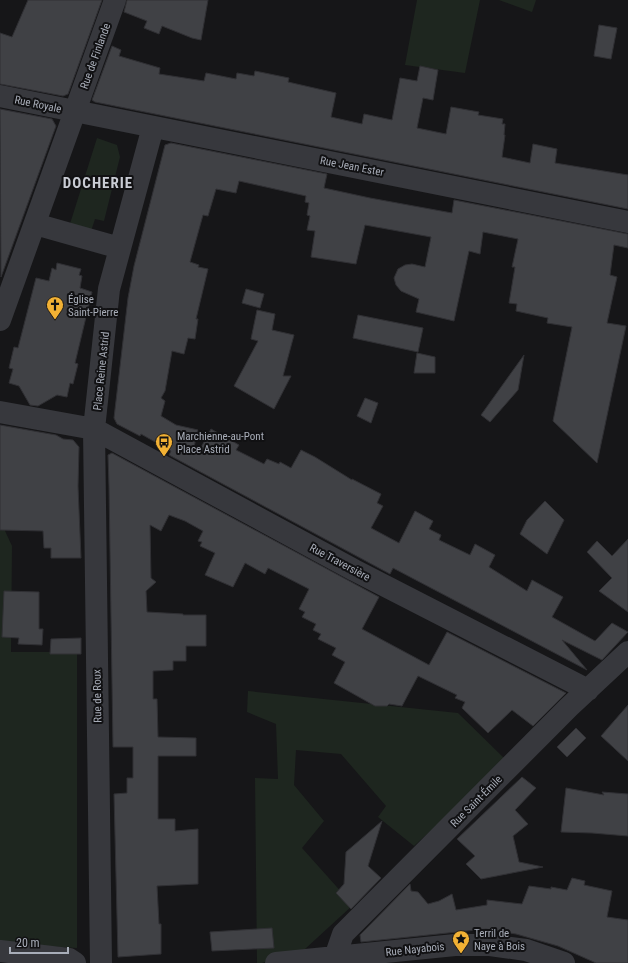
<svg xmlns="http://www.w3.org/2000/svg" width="628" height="963" font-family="'Roboto Condensed',sans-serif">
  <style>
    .green { fill: #1e261f }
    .building { fill: #404145; stroke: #303034 }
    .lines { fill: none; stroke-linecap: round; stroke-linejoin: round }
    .street { stroke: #37383d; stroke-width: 22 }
    .labels { text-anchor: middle; stroke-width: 4; stroke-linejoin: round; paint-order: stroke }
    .street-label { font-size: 11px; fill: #a8adb8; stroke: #111113 }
    .poi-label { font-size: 11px; fill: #a8adb8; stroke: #111113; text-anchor: start }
    .district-label { font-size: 15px; font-weight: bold; letter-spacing: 1px; fill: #c9ccd4; stroke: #111113 }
  </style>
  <rect width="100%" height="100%" fill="#161618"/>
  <path class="green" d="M 417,0 L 480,0 L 465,73 L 405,65 Z
    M 499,0 L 536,0 L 532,12 Z
    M 97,138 L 117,145 L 120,157 L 104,221 L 95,219 L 90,234 L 69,227 Z
    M 0,520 L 12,546 L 11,652 L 77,652 L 77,948 L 0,943 Z
    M 248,691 L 458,713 L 507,761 L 414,846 L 378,817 L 386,806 L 341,754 L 296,750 L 294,785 L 324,821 L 302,848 L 353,905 L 305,949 L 262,963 L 257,963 L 255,778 L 278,779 L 276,724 L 247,712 Z"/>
  <path class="building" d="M 28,0 L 102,0 L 68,94 L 63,96 L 0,84 L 0,33 L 12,37 Z
    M 127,0 L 208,0 L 201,40 L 192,38 L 162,26 L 159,34 L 144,28 L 147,21 L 124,12 Z
    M 599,25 L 617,28 L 611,59 L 594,56 Z
    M 112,46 L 121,50 L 119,56 L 160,68 L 159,74 L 204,81 L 206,73 L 236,79 L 237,73 L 254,76 L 255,71 L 289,78 L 288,82 L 336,93 L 331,117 L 362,124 L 364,114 L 392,120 L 400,78 L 417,81 L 420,66 L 438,70 L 433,100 L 423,98 L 417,128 L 446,134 L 451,107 L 479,112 L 478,115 L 503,119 L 502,124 L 505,124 L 504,135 L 505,135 L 502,157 L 530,163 L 533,144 L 557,149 L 555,163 L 628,175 L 628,209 L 95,102 L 92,100 Z
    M 0,109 L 52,119 L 56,126 L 1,277 Z
    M 171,143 L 327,174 L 324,188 L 370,198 L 452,213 L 454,200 L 628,234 L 628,248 L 614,245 L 610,275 L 617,277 L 607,323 L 626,326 L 597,463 L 553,421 L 572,327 L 547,323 L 548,318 L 516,311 L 517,304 L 509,303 L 515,267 L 512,267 L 518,239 L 483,232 L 480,254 L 469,251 L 454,321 L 416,312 L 419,299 L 401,291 L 396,285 L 394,278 L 398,269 L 405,265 L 412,264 L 425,267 L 431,237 L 365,225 L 356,264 L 311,257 L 315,231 L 307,230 L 310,216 L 307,215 L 309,203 L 305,202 L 306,196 L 239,181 L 236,193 L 216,189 L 208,216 L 203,215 L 190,262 L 199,265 L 198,267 L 208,269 L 196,319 L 198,319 L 195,339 L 188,338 L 184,354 L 172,351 L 165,391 L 161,398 L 165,401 L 161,416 L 176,425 L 198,430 L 193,451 L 198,453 L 211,429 L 239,445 L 236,450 L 264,464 L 267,459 L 279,464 L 280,462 L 291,468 L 301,450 L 315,457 L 352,480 L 352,479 L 381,494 L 377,503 L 383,506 L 371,528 L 399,543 L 415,511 L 433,521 L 429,529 L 441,535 L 439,540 L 470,555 L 475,544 L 495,555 L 489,567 L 527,591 L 532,580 L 563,597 L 552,617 L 595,641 L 612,623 L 628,632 L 602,660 L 562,640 L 587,670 L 393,568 L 390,574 L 169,455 L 171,451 L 141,434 L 140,436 L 117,424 L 114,418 L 128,298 L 134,266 L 165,145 Z
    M 57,263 L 81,269 L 79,275 L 82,276 L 80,288 L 92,292 L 75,363 L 78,364 L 73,384 L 70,383 L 67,397 L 57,395 L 38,406 L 30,405 L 19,386 L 9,383 L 13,369 L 9,368 L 14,347 L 18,348 L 36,278 L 49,281 L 52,268 L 56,270 Z
    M 246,289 L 264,294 L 260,308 L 242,303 Z
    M 257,310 L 275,314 L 272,330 L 294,335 L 283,376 L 291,376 L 274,409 L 234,386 L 258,341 L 251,339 Z
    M 358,315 L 423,328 L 418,352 L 353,338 Z
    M 417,353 L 435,357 L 435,373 L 414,373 Z
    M 524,355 L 518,390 L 490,422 L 481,415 Z
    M 365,398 L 378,403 L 371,423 L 357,416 Z
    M 0,425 L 56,435 L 63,439 L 73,440 L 79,447 L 78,486 L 81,558 L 51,558 L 51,548 L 44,548 L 43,531 L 0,530 Z
    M 112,453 L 379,597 L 362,629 L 429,665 L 447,632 L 566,693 L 533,726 L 512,710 L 488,733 L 462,708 L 465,702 L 455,698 L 457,695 L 418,676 L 402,706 L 389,704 L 387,706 L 375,706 L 334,683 L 345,662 L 332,655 L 336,648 L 318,639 L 321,634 L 313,630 L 316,624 L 302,617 L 305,612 L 299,609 L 309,589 L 268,568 L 265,574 L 245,563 L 233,587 L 205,575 L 215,553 L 200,546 L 202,542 L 198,541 L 203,531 L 185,521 L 169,515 L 161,531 L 150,525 L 151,578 L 156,582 L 146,591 L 147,612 L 183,614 L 183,615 L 206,615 L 206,646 L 186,646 L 186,661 L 173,661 L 173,670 L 153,671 L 153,699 L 157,699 L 158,737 L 196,738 L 196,756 L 158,756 L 158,819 L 175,819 L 175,831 L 198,829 L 198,884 L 157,886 L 159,924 L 161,924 L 161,954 L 118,957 L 114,794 L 127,793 L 127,778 L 133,778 L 133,747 L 113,747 L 109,486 L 108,455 Z
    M 545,501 L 564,520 L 547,554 L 520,534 L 527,520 Z
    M 628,539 L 628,612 L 599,591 L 612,578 L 587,552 L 597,541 L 612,556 Z
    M 4,591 L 39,592 L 39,629 L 43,629 L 42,645 L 18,644 L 19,638 L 2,637 Z
    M 81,638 L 81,654 L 50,654 L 51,639 Z
    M 628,705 L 628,761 L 601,736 Z
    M 576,728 L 586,738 L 567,757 L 557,747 Z
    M 522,777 L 536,788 L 515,810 L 528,824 L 513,836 L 519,862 L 543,867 L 481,879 L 466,864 L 475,856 L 457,839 Z
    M 566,788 L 604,795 L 602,792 L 628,794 L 628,836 L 592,833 L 561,832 Z
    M 382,821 L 368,866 L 381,878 L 351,909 L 336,893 L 344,884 L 346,852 Z
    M 572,878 L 585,881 L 584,885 L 612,891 L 607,917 L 628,920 L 628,963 L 596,963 L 558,946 L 516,934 L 486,929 L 361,942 L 360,935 L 410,884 L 411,891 L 418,892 L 428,904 L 439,901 L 452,894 L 456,910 L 487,905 L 487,900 L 522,904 L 529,886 L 551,889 L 551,887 L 567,890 Z
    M 272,928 L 274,948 L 212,951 L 210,932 Z"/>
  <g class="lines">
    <path class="street" d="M 0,96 L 628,222
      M 35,224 L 120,248
      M 0,320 L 115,0
      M 0,412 L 94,429 L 354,570 L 588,690
      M 0,951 L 69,959 L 75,963
      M 335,957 L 343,934 L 569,707 L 628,652
      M 101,963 L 94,429 L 109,289 L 153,127
      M 276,963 L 455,945 L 490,945 L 526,950 L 564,963"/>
  </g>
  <defs>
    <g id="church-pin" transform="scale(0.9)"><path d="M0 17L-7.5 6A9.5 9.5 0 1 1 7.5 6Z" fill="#f2b134" stroke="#111113"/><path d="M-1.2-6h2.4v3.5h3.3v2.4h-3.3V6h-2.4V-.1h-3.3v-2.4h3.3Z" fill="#111"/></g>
    <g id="bus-pin" transform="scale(0.9)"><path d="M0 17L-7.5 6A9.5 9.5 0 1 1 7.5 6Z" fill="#f2b134" stroke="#111113"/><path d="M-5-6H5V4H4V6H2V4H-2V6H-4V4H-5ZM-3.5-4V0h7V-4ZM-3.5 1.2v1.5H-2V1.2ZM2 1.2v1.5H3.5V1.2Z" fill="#111"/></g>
    <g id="sight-pin" transform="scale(0.9)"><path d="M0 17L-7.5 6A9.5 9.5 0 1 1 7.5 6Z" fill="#f2b134" stroke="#111113"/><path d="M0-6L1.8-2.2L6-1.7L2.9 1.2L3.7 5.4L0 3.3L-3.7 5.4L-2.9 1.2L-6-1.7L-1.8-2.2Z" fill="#111"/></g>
  </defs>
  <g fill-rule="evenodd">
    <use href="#church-pin" x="55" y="305"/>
    <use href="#bus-pin" x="164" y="442"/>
    <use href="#sight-pin" x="461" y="939"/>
  </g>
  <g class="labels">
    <g class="street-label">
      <text transform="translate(95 56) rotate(-70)" y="4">Rue de Finlande</text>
      <text transform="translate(38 104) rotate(12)" y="4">Rue Royale</text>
      <text transform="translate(352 166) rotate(11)" y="4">Rue Jean Ester</text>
      <text transform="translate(101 371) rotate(-84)" y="4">Place Reine Astrid</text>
      <text transform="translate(340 562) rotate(28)" y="4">Rue Traversière</text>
      <text transform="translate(97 696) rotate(-91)" y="4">Rue de Roux</text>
      <text transform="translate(476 801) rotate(-45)" y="4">Rue Saint-Émile</text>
      <text transform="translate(415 949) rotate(-6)" y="4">Rue Nayabois</text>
    </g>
    <g class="poi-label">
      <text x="68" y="303">Église<tspan x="68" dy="13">Saint-Pierre</tspan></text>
      <text x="177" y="440">Marchienne-au-Pont<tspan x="177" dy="13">Place Astrid</tspan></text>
      <text x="474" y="937">Terril de<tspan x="474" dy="13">Naye à Bois</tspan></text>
    </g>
    <g class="district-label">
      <text x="98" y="188">DOCHERIE</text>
    </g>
  </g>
  <path d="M10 947v6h58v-6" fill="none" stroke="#a8adb8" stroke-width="2"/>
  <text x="16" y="947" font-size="12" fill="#a8adb8" stroke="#111113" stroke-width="3" paint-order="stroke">20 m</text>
</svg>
